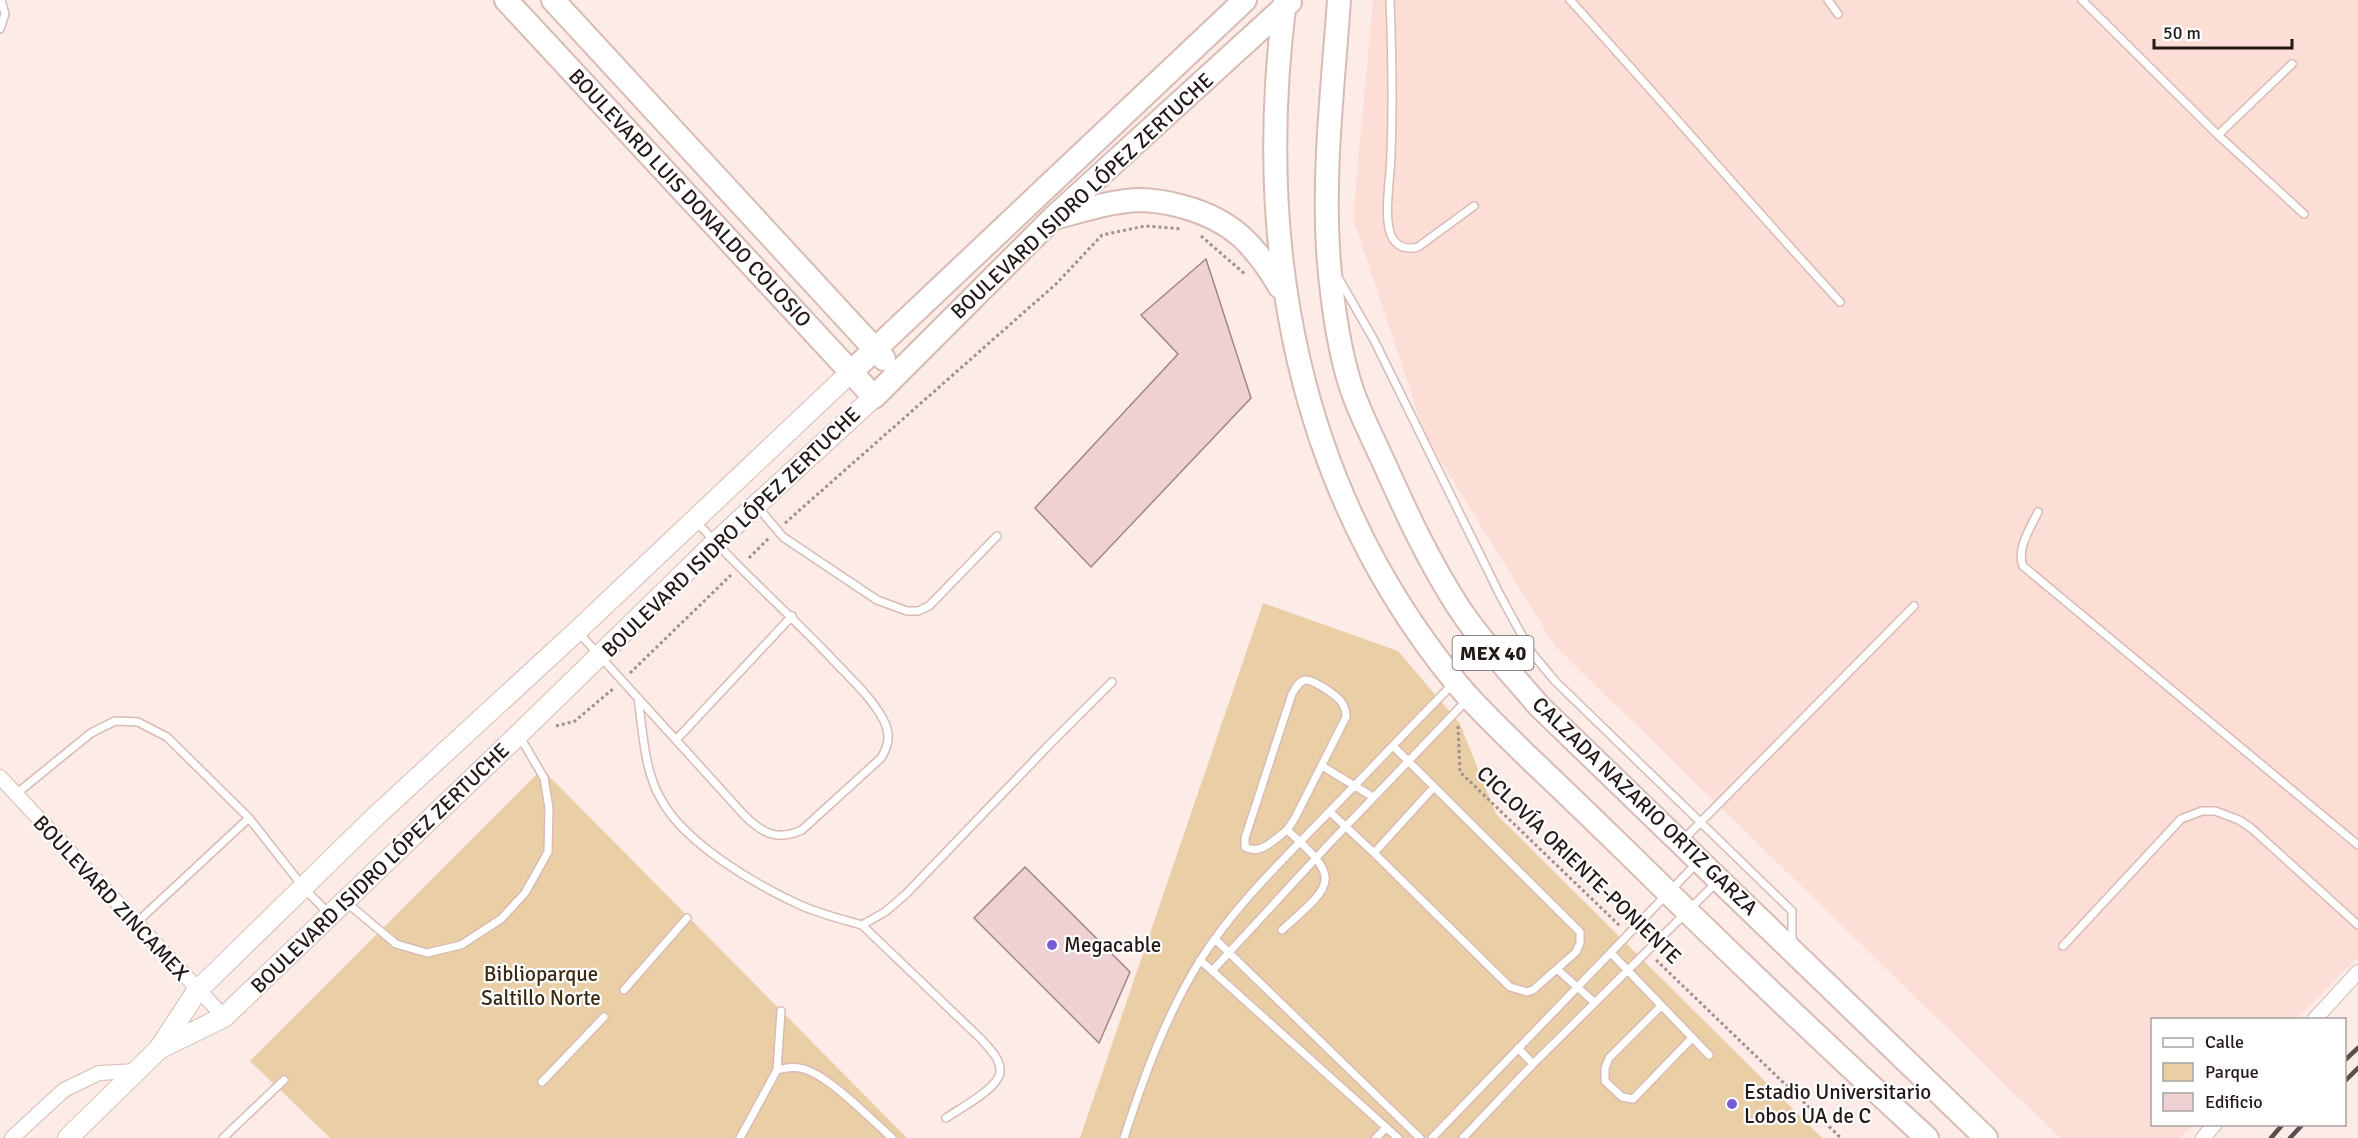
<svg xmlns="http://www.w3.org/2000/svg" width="2358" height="1138" font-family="Signika,sans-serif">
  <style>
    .built { fill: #fdded7 }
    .green { fill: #eacea5 }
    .building { fill: #efd1d3; stroke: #a18688; stroke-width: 1.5 }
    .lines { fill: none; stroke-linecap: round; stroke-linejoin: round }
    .lane-casing { stroke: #d7bbb4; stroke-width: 10 }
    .street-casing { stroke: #d7bbb4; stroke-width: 16 }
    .secondary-casing { stroke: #d7bbb4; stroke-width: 22 }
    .primary-casing { stroke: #d7bbb4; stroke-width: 26 }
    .path { stroke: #a0918e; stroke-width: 3; stroke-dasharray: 3 3; stroke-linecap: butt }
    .lane { stroke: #fff; stroke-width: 7 }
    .street { stroke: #fff; stroke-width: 14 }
    .secondary { stroke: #fff; stroke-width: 20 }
    .primary { stroke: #fff; stroke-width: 22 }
    .rail { stroke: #5a4f4c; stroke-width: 4.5 }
    .poi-dot { fill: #785cd7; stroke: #fff; stroke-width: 2 }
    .labels { text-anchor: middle; stroke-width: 4.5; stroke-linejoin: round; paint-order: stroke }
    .shield { fill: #fff; stroke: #655e5d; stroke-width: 1.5 }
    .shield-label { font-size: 20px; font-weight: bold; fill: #231917 }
    .street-label { font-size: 21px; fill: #231917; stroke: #fff }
    .poi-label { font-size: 21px; fill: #231917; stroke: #fff; text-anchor: start }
    .park-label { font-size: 21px; fill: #3c2b12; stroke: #fff }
  </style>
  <rect width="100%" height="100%" fill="#fcebe6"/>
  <path class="built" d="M 1373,0 L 2358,0 L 2358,957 L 2297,1019 L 2152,1020 L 2152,1124 L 2194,1125 L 2181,1138 L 2060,1138 L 1555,646 L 1425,435 L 1353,218 Z"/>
  <path class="green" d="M 1263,603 L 1398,651 L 1460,724 L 1496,814 L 1822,1138 L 1080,1138 Z
    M 542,769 L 907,1138 L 330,1138 L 250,1061 Z"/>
  <path class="building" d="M 1206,259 L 1251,398 L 1091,567 L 1035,508 L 1178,354 L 1141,315 Z
    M 1025,867 L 1130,972 L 1099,1043 L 974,918 Z"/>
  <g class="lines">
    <g class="lane-casing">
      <path id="lane" d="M 1390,0 C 1392,51 1393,102 1391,153 C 1391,175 1383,215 1391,235 C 1396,247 1407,250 1418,247 L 1474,206
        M 1570,0 C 1661,100 1749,203 1840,302
        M 1828,0 L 1838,14
        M 2082,0 L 2218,135 L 2304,214
        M 0,29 L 5,14 L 1,0
        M 2218,135 L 2292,64
        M 1339,279 L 1374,340 L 1500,595 L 1531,652 L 1555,681 L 1792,911 L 1792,943
        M 757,506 L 783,537 L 877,600 L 907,611 L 918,611 L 929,606 L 997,536
        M 2038,512 C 2031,527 2016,549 2023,566 L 2358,845
        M 579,633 L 744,815 C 763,834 777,841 802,830 L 881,758 C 889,745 891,734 883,719 C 872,698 852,680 836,663 C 790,614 740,571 696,521
        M 638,698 C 643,731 644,772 662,801 C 686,844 756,885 800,905 C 820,914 841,919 862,925 L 885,912 L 906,894 L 1049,745 L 1112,682
        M 676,740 L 792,616
        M 1322,766 L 1373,797
        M 16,794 L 91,733 L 115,721 L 138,722 L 167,737 L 249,818 L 304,888 L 330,915
        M 1330,812 L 1374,853 L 1510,987 L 1527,992 L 1533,990 L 1576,952 L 1580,943 L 1580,932 L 1393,746
        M 1682,841 L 1914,606
        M 1374,853 L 1434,787
        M 346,902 L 396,944 L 427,953 L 461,945 L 501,919 L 525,893 L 548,852 L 549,808 L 544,778 L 520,737
        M 135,924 L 249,818
        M 862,925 L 981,1039 C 989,1048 1001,1059 1000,1072 C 999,1088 959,1109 946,1118
        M 1282,930 C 1334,883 1343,880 1287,830 L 1295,818 L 1346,717 C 1346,712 1345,707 1342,703 C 1338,696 1313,679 1305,680 C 1299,681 1295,689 1292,694 L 1245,838 L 1245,847 C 1260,856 1275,839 1287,830
        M 1215,939 L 1420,1138
        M 2063,946 L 2181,819 L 2202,811 L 2215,811 L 2239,820 L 2251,828 L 2358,925
        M 1611,953 L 1709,1055
        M 1200,960 L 1398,1138
        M 1558,970 L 1594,1002
        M 1212,971 L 1328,845 L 1467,700
        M 624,990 L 687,918
        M 1661,1006 L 1609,1058 L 1605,1068 L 1605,1081 L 1622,1097 L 1633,1099 L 1692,1038
        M 1518,1048 L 1533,1064
        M 777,1070 L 781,1011
        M 542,1082 L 604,1017
        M 223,1138 L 284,1080
        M 740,1138 L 777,1070 C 787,1068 794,1066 804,1069 C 829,1076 872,1120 892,1138
        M 1124,1138 C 1144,1076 1166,1015 1201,959 C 1236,904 1284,859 1329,812 C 1370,770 1410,727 1452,685
        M 1376,1138 L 1386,1128
        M 1432,1138 L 1697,863
        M 1463,1138 L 1533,1064 L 1717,882"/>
    </g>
    <g class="street-casing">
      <path id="street" d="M 0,777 L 224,1017
        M 2314,1020 L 2358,972
        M 12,1138 L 64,1090 L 99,1073 L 136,1071
        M 2203,1138 L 2215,1124"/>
    </g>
    <g class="secondary-casing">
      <path id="secondary" d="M 159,1049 L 224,1017 L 518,735 L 715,543 L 874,397
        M 68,1138 L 159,1049 L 197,991 L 376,816 L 577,631 L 851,372"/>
    </g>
    <g class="primary-casing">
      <path id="primary" d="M 506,0 L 874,397 L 1053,218 L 1290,2
        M 553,0 L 884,359
        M 1285,0 C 1253,247 1297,490 1458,685 C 1479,710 1503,732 1526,755 C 1561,788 1596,822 1631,856 C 1728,952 1827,1046 1927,1138
        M 1339,0 C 1333,87 1322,175 1329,263 C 1332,298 1337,336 1346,370 C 1354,402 1370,432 1384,463 C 1406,512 1429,562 1459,608 C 1482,643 1512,674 1539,706 L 1986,1138
        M 1058,217 C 1084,210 1112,201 1139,200 C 1154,200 1170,203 1184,207 C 1232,220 1255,245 1280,287
        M 851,372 L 1245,0"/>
    </g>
    <path class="path" d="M 1201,236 L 1246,275
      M 785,523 L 1056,284 L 1102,235 L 1145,226 L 1182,229
      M 749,558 L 770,537
      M 630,673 L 731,575
      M 556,726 L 575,721 L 614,688
      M 1458,726 L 1460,772 L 1621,927
      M 1656,960 L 1841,1138"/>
    <use href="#lane" class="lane"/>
    <use href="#street" class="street"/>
    <use href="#secondary" class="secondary"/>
    <use href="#primary" class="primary"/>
    <path class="rail" d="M 2344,1061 L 2358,1048
      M 2344,1082 L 2358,1068
      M 2271,1138 L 2283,1124
      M 2290,1138 L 2303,1124"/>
  </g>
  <g class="poi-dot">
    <circle cx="1052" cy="945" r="6"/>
    <circle cx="1732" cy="1104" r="6"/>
  </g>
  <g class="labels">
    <rect class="shield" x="1452.5" y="636" width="81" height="34" rx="4.5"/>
    <g class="shield-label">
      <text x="1493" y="660">MEX 40</text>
    </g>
    <g class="street-label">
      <text transform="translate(1082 196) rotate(-43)" y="7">BOULEVARD ISIDRO LÓPEZ ZERTUCHE</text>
      <text transform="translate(690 198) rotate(47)" y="7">BOULEVARD LUIS DONALDO COLOSIO</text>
      <text transform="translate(731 532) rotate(-44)" y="7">BOULEVARD ISIDRO LÓPEZ ZERTUCHE</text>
      <text transform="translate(1645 806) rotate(44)" y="7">CALZADA NAZARIO ORTIZ GARZA</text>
      <text transform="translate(1579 865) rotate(44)" y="7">CICLOVÍA ORIENTE-PONIENTE</text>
      <text transform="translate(380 868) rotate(-44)" y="7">BOULEVARD ISIDRO LÓPEZ ZERTUCHE</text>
      <text transform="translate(111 898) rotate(47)" y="7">BOULEVARD ZINCAMEX</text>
    </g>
    <g class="poi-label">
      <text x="1064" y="952">Megacable</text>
      <text x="1744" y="1099">Estadio Universitario<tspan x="1744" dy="24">Lobos UA de C</tspan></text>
    </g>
    <g class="park-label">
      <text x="541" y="981">Biblioparque<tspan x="541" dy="24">Saltillo Norte</tspan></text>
    </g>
  </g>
  <rect x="2151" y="1018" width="195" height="108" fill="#ffffff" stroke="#a7a3a2" stroke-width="1.5"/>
  <rect x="2163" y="1038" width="30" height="9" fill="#ffffff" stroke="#a7a3a2" stroke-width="1.5"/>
  <text x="2205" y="1048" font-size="18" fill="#231917">Calle</text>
  <rect x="2163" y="1063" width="30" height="18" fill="#eacea5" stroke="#a7a3a2" stroke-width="1.5"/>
  <text x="2205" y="1078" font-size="18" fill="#231917">Parque</text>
  <rect x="2163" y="1093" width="30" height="18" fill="#efd1d3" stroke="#a7a3a2" stroke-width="1.5"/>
  <text x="2205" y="1108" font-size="18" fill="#231917">Edificio</text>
  <path d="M2154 39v9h138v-9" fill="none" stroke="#231917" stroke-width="3"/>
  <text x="2163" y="39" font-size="18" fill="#231917" stroke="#ffffff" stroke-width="4.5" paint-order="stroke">50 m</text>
</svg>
